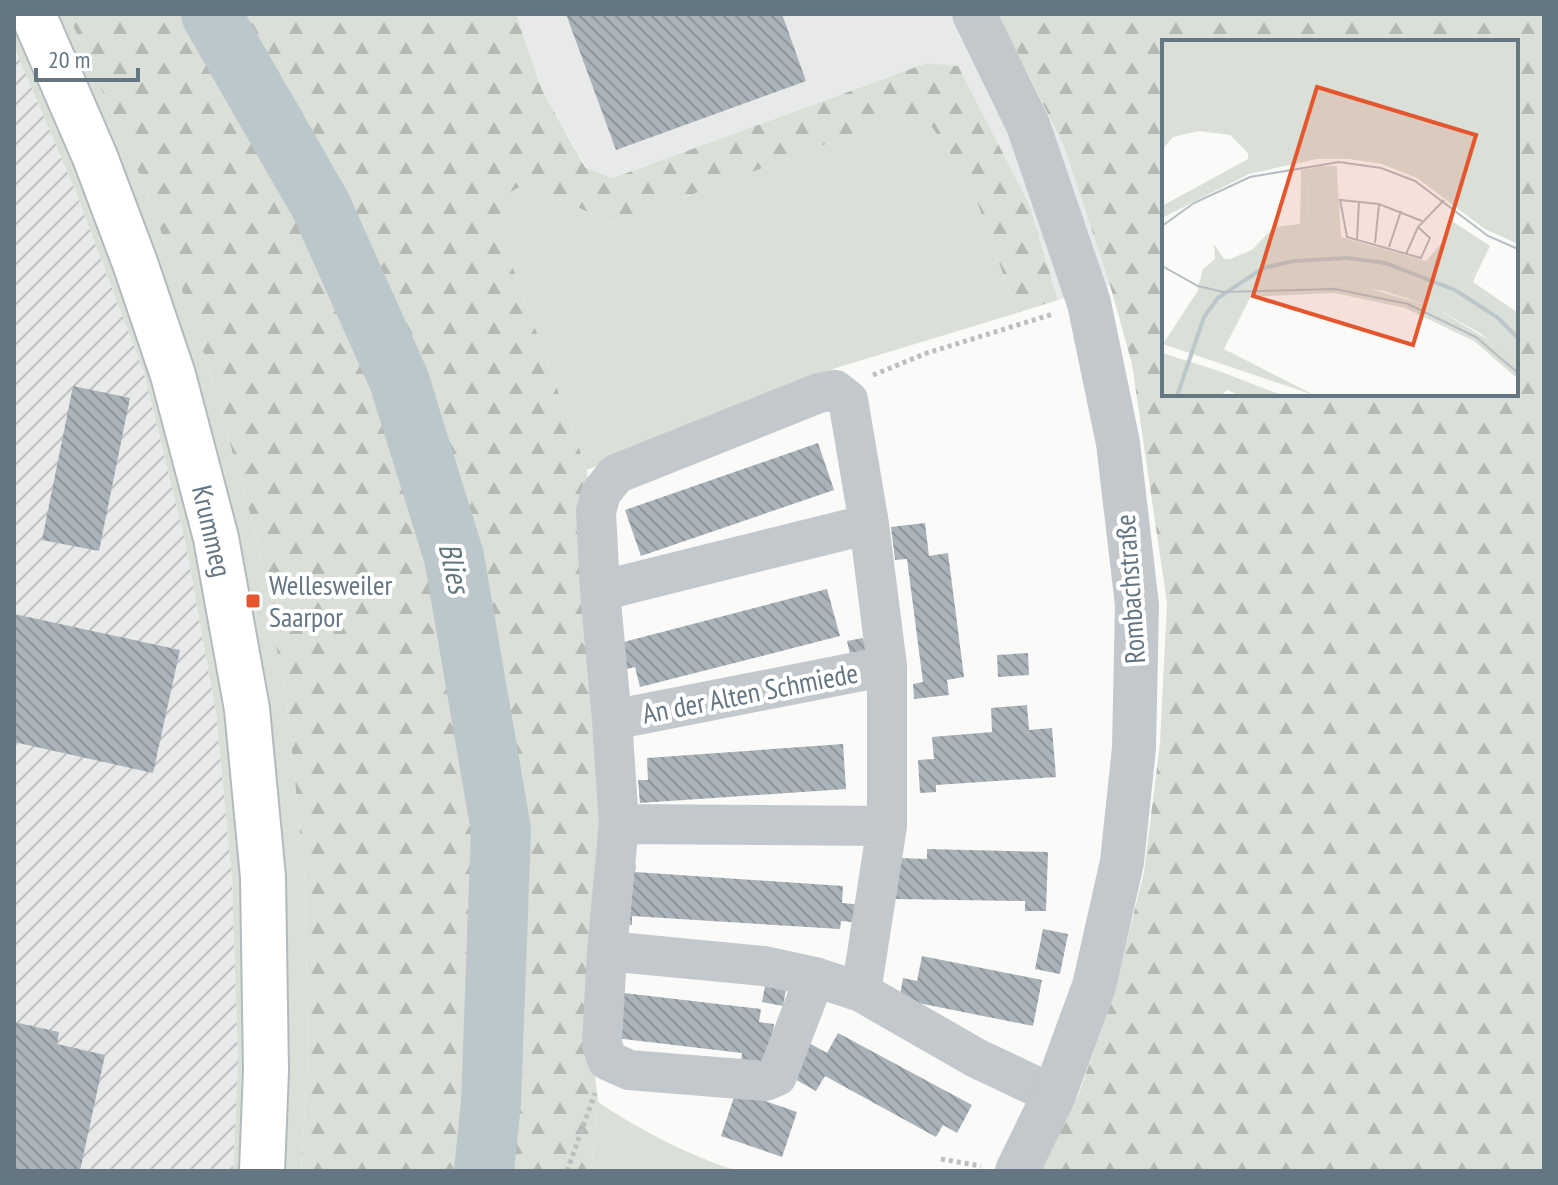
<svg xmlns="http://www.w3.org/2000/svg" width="1558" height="1185" font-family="'PT Sans Narrow',sans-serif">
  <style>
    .built { fill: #e8e9e9 }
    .industrial { fill: url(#industrial-furrows) }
    .grass { fill: #dadfd7 }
    .forest { fill: url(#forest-firs); fill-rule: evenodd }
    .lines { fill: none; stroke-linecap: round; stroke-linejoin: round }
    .river { stroke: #bbc7cb; stroke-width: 60 }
    .building { fill: url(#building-back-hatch) }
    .secondary-casing { stroke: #b3babf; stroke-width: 48 }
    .path { stroke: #bbbfc2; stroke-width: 5; stroke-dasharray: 4 4; stroke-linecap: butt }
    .minor { stroke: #c3c8cc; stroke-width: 40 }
    .tertiary { stroke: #c3c8cc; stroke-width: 44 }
    .secondary { stroke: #fff; stroke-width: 44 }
    .poi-dot { fill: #e4572e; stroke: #fff; stroke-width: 3 }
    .labels { text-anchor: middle; stroke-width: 8; stroke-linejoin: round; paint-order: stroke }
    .street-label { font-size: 28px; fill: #657683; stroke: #fff }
    .poi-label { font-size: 28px; fill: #657683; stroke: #fff; text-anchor: start }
    .water-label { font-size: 30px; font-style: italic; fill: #60757c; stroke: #fff }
    .inset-river { fill: none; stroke: #bbc7cb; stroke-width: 4 }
    .inset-road { fill: none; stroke: #b5bdc2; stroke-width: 2 }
    .view { fill: #e4572e; fill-opacity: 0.15; stroke: #e4572e; stroke-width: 4 }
    .inset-edge { fill: none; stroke: #657683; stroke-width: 4 }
  </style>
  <defs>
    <pattern id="industrial-furrows" width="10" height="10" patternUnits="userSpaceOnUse" patternTransform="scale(2)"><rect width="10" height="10" fill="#e8e9e9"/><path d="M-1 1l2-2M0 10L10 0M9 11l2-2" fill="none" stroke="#c0c1c2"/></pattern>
    <pattern id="forest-firs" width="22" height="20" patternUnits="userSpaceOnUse" patternTransform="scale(2)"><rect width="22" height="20" fill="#dadfd7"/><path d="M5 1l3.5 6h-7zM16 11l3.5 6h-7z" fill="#b4b9b4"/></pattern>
    <pattern id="building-back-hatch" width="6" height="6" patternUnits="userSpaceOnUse" patternTransform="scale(2)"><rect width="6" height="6" fill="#aab3b9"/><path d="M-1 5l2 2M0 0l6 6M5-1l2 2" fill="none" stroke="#8e969c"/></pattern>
  </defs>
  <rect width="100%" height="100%" fill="#fafaf8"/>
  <path class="built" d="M 516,14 L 998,14 L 1064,146 L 1110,285 L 1058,300 L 1029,204 L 958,66 L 927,63 L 613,178 L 586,167 L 542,90 Z"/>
  <path class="industrial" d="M 14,47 L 75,190 L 144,373 L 186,545 L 216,713 L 232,879 L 238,1060 L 233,1171 L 14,1171 Z"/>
  <path class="grass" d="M 14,14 L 68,14 L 146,189 L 204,353 L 255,531 L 287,705 L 305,879 L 308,1055 L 301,1171 L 233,1171 L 238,1060 L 232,879 L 216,713 L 186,545 L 144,373 L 75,190 L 14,47 Z
    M 896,118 L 931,126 L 970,182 L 1017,313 L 836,368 L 587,470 L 506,249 L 500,197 L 527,183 L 613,224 Z
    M 598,1102 C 641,1131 688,1155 737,1171 L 591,1171 Z"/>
  <path class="forest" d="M 68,14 L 516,14 L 542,90 L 585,167 L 613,178 L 927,63 L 958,66 L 1029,204 L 1058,300 L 1017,313 L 970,182 L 931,126 L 896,118 L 613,224 L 527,183 L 501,197 L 506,249 L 587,470 L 604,711 L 592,1046 L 598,1102 L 591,1171 L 301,1171 L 308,1055 L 305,879 L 287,705 L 255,531 L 204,353 L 146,189 Z
    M 998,14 L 1544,14 L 1544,1171 L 1040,1171 L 1078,1096 L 1113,997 L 1144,872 L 1160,743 L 1167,603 L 1132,364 L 1110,285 L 1064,146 ZM 1164,42 L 1516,42 L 1516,394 L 1164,394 Z"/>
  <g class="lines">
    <path class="river" d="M 211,14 L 321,206 L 399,380 L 454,557 L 501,830 L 491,1103 L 484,1171"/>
  </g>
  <path class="building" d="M 566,14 L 782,14 L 806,81 L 616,150 Z
    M 73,386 L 130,398 L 99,551 L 42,540 Z
    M 818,443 L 834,490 L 641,556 L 625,510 Z
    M 925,523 L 929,556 L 948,553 L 964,677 L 947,680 L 949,695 L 914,699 L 913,684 L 923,682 L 907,559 L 895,560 L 891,527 Z
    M 827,589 L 840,636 L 640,687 L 635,667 L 623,670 L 616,644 Z
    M 14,614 L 180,650 L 153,773 L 14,742 Z
    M 863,638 L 868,659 L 852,663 L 847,641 Z
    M 1028,653 L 1029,675 L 998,677 L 997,655 Z
    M 1027,705 L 1029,730 L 1052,728 L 1056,777 L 936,785 L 936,792 L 920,793 L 918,760 L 934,759 L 932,737 L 992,732 L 991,708 Z
    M 843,744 L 846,789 L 640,803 L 638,780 L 648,780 L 647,758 Z
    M 927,849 L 1048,852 L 1046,911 L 1025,911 L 1025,901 L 896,899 L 898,858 L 927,859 Z
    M 623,865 L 636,865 L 635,872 L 843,886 L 842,903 L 864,905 L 863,923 L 841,921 L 840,929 L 632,916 L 632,925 L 619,924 Z
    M 1043,929 L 1068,934 L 1060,974 L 1035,969 Z
    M 922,956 L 1042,980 L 1033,1026 L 913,1002 L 898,1007 L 903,978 L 917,981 Z
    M 765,986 L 786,989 L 783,1006 L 762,1002 Z
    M 624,993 L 761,1009 L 759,1022 L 774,1024 L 768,1074 L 740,1070 L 742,1053 L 606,1037 Z
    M 14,1022 L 59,1032 L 57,1044 L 105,1055 L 80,1171 L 14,1171 Z
    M 838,1033 L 972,1105 L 957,1133 L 943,1125 L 936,1137 L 825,1076 L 816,1091 L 791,1077 L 809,1043 L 827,1053 Z
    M 736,1091 L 797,1112 L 782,1157 L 721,1136 Z"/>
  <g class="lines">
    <g class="secondary-casing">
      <path id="secondary" d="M 33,14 L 95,157 L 135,263 L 173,375 L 216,538 L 247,709 L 263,877 L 266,1071 L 262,1171"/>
    </g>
    <path class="path" d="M 873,375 L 927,353 L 1053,314
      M 941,1159 L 981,1166
      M 567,1171 L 595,1093"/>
    <path class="minor" d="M 600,591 L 869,524
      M 612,720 L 887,666
      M 619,824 L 887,826
      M 607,951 L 764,966 L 815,977 L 861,992 L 976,1058 L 1054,1095
      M 815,977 L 777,1076 L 765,1081 L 629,1070 L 607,1060 L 602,1044 L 607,951 L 619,824 L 612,720 L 600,591 L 596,512 L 601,493 L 616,474 L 819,393 L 835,390 L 848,400 L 869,524 L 887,666 L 887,826 L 861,992"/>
    <path class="tertiary" d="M 974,14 L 1028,125 L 1089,303 L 1118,443 L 1137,605 L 1134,748 L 1122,862 L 1094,986 L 1054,1095 L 1017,1171"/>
    <use href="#secondary" class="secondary"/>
  </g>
  <rect class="poi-dot" x="245" y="593" width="16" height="16" rx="4"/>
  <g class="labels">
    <g class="street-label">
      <text transform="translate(212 531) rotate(77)" y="10">Krummeg</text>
      <text transform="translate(1130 589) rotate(-94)" y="10">Rombachstraße</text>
      <text transform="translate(750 693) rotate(-11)" y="10">An der Alten Schmiede</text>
    </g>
    <g class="poi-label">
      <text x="269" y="595">Wellesweiler<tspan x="269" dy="32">Saarpor</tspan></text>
    </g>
    <g class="water-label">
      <text transform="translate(454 568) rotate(77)" y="10">Blies</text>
    </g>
  </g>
  <g transform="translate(1162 40)">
    <rect width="356" height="356" fill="#fafaf8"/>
    <path d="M 175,132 L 179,197 L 138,197 L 147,183 L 146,136 ZM 287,179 L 328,206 L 314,235 L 264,221 L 284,198 ZM 147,243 L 198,246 L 271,267 L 337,306 L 356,324 L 356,339 L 312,301 L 243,268 L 172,253 L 88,257 L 92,248 Z" fill="#dadfd7"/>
    <path d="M 0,0 L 356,0 L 356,204 L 323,189 L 255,138 L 220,124 L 187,119 L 155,119 L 87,134 L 0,178 L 0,166 L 86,119 L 86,113 L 68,95 L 37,91 L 11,97 L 0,110 ZM 161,126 L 175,126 L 175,132 L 146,136 L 147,183 L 139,197 L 179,197 L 314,235 L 311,242 L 356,273 L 356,324 L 318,293 L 271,267 L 222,251 L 173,244 L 93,248 L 62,309 L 154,356 L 1,304 L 35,252 L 41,229 L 53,219 L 52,204 L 62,219 L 68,219 L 90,210 L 112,187 L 138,184 L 139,130 ZM 0,313 L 57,331 L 122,356 L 79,356 L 65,350 L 58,356 L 0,356 Z" fill="#dadfd7"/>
    <path class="inset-river" d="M 15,356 L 42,277 L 56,258 L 101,228 L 132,221 L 185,218 L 223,223 L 293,250 L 335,277 L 356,298"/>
    <path class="inset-road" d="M 0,186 L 32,163 L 88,137 L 177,122 L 219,128 L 253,141 L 326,196 L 356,209M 256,187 L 268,198 L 259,218 L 185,197 L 178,160 L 217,164 L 260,181M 195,200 L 197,161M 213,203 L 217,164M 227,207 L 239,171M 244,214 L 256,187 L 282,160M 0,226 L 36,246 L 61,252 L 173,249 L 246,264 L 314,297 L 356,333"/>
    <path class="view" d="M 155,47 L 314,95 L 251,305 L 91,256 Z"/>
    <rect width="356" height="356" class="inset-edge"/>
  </g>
  <rect width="1558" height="1185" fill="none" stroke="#657683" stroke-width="32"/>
  <path d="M36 68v12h102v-12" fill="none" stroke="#657683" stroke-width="4"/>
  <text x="48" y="68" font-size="24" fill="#657683" stroke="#ffffff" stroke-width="6" paint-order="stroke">20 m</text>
</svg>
